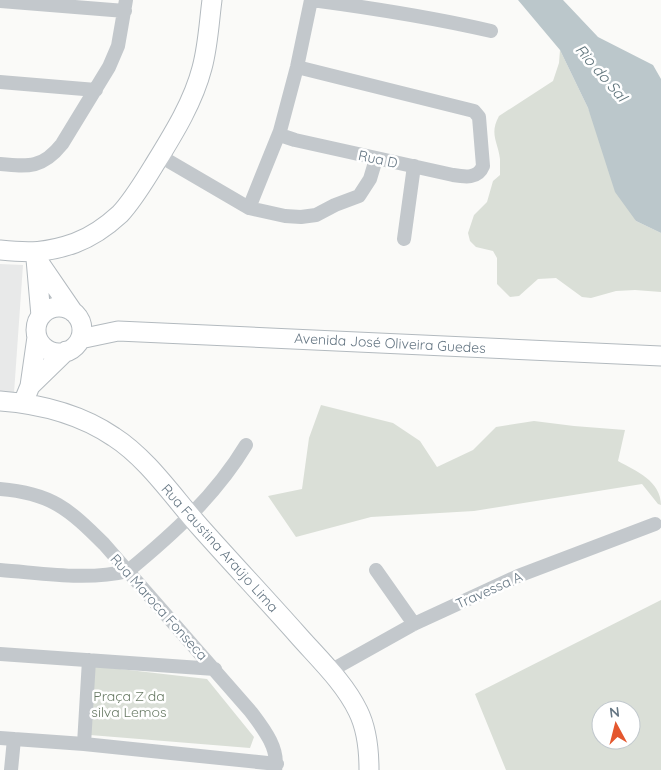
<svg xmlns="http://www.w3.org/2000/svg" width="661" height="770" font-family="Quicksand,sans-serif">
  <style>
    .built { fill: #e8e9e9 }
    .green { fill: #dadfd7; fill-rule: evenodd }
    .water { fill: #bbc7cb }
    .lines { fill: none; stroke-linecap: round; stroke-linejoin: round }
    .secondary-casing { stroke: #b3babf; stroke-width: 21 }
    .street { stroke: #c3c8cc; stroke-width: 14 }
    .secondary { stroke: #fff; stroke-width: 19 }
    .labels { text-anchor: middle; stroke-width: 5; stroke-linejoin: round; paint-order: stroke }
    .street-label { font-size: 14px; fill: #657683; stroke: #fff }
    .park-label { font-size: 14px; fill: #687a64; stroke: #fff }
    .water-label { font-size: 15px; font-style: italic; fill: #60757c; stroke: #fff }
  </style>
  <rect width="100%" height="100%" fill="#fafaf8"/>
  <path class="built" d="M 0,264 L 23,265 L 14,393 L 0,392 Z"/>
  <path class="green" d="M 560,50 L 588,108 L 636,221 L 661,233 L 661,292 L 635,290 L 616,291 L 591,298 L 582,297 L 556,278 L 538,279 L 519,296 L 510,297 L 497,284 L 497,258 L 493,251 L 476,247 L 470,241 L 468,233 L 474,215 L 487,202 L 493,181 L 500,175 C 500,170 500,164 500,159 C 498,142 489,134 499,116 L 553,81 L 559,63 Z
    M 321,405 L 393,423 L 420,441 L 437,467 L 473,450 L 496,427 L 534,421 L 574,426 L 625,430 L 618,461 C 636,471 661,481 661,505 L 658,504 L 642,484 L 474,511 L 371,517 L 296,537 L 268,496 L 302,489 L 309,438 Z
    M 661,600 L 661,770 L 506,770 L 475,694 ZM 601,710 L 631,710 L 631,740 L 601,740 Z
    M 94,666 L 207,679 L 254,737 L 250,748 L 90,735 Z"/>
  <path class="water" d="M 518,0 L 563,0 L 598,37 L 653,65 L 661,79 L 661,233 L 636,221 L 615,192 L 588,108 L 560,50 Z"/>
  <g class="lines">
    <g class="secondary-casing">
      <path id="secondary" d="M 0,250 C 29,253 47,253 75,243 C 91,237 107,226 120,214 C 133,200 143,183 153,167 C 172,136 193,103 202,68 C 208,46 209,23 212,0
        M 36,258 L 73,312
        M 36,259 L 41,316
        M36 330a23 23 0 1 1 46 0a23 23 0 1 1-46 0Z
        M 80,339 L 118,331 L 661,356
        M 30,386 L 66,351
        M 0,401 C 41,404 80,414 114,437 C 147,458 174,498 200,527 C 232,563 265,598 297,634 C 318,658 344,682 358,711 C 367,729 369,750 369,770
        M 23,403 L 30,386 L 37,337"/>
    </g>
    <path class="street" d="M 312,0 C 372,8 431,17 491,31
      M 0,1 L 125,11
      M 0,82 L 96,90
      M 280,131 L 283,136 L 295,140 L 453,175 C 465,177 478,179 483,166 L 479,117 L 474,111 L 297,67
      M 160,156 L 249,208 L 285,216 L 301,217 L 316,215 L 335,205 L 359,196 L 370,179 L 376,159
      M 0,164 C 29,167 43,168 62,144 L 109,67 L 118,46 L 126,0
      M 249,208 L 280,131 L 297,67 L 311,0
      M 404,239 L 414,166
      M 0,489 C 51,493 69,509 104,544 L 251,712 C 263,728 280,749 275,770
      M 0,570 C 42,573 87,581 128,571 C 173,534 216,495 246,445
      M 376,570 L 414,624
      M 0,654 L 215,669
      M 330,671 L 414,624 L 518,576 L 655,524
      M 0,738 L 84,744 L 277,764
      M 84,744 L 89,660
      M 11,770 L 14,739"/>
    <use href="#secondary" class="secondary"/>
  </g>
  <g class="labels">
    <g class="street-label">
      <text transform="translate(378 159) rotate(12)" y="5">Rua D</text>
      <text transform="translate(390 343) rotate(3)" y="5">Avenida José Oliveira Guedes</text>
      <text transform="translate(220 548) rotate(48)" y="5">Rua Faustina Araújo Lima</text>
      <text transform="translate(489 590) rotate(-24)" y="5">Travessa A</text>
      <text transform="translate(159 607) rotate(48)" y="5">Rua Maroca Fonseca</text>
    </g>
    <g class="park-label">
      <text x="129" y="701">Praça Z da<tspan x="129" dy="16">silva Lemos</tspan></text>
    </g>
    <g class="water-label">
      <text transform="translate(601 73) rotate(49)" y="5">Rio do Sal</text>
    </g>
  </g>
  <g transform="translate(616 725) rotate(353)"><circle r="24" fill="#ffffff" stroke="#c1c8cd"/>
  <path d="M0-4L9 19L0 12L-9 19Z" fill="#e4572e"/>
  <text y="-8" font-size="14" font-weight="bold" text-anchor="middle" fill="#657683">N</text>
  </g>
</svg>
